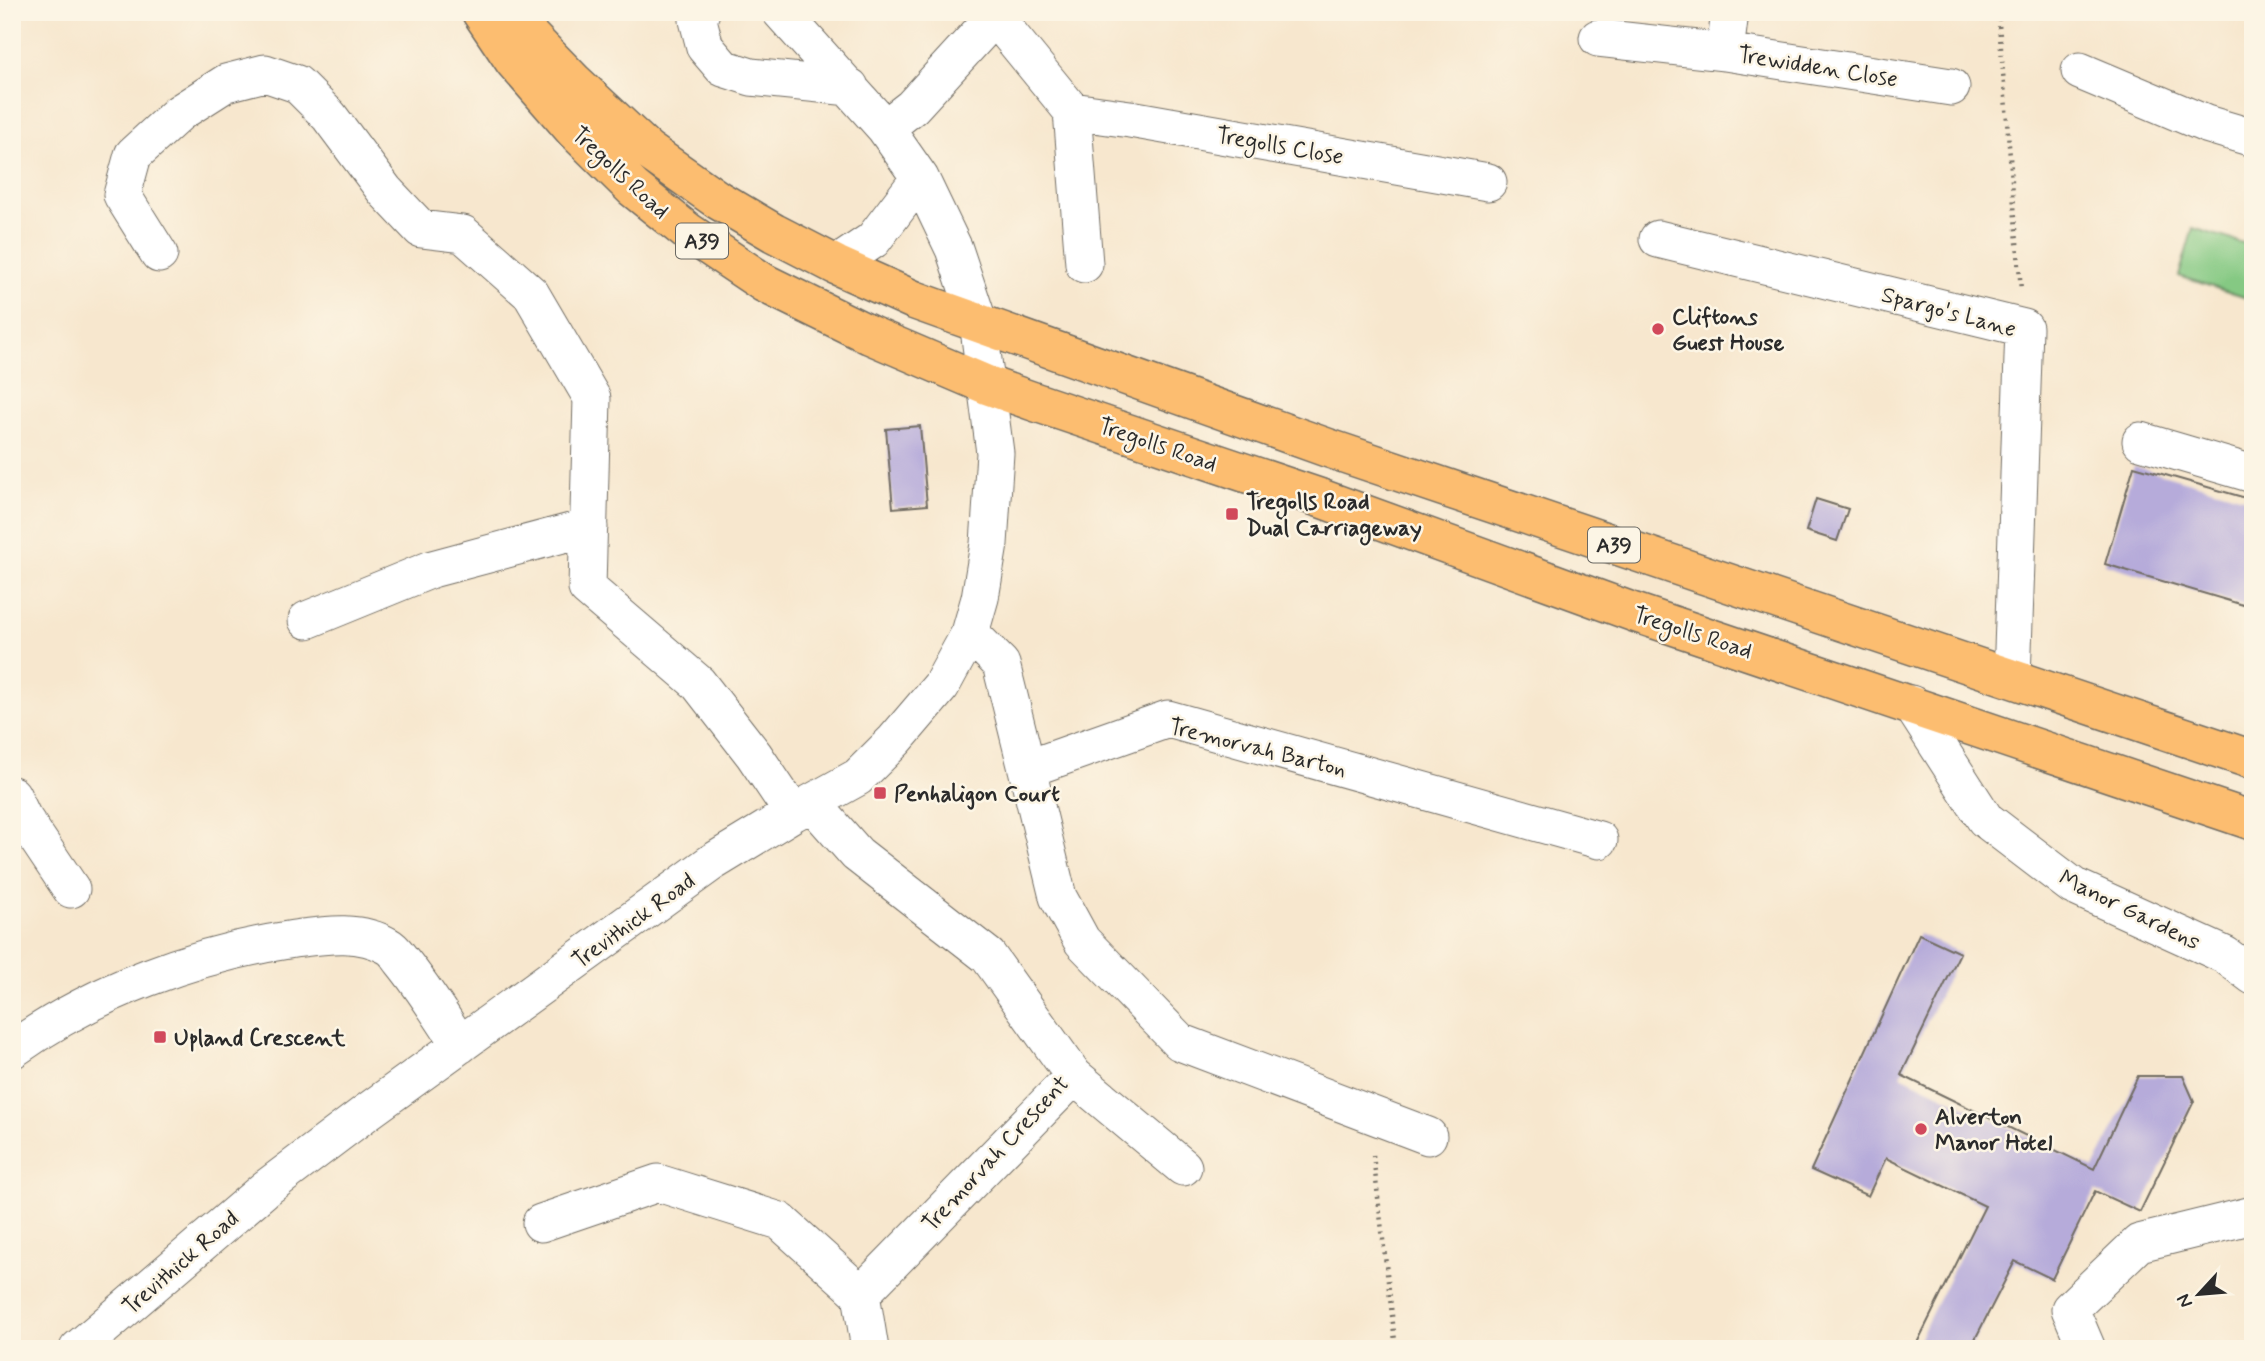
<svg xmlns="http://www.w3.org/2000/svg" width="2265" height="1361" font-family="Mynerve,sans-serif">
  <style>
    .green { fill: #85c983; stroke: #587a57; stroke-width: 2 }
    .building { fill: #b6abda }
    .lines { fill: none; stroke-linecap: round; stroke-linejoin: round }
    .minor-casing { stroke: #726d64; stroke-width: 39 }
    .highway-casing { stroke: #726d64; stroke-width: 41 }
    .path { stroke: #726d64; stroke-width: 4.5; stroke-dasharray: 2 5; stroke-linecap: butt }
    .minor { stroke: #fff; stroke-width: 37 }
    .highway { stroke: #fcbd6f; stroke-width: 38 }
    .poi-dot { fill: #d1495b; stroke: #fcf5e5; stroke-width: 2.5 }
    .labels { text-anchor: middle; stroke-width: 5; stroke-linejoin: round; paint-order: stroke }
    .shield { fill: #fcf5e5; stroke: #6a6863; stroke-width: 2 }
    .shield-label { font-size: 21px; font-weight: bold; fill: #2b2b2b }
    .street-label { font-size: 23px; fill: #2b2b2b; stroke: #fcf5e5 }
    .poi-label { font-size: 23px; font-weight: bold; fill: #2b2b2b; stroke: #fcf5e5; text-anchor: start }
  </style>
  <rect width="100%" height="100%" fill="#fcf5e5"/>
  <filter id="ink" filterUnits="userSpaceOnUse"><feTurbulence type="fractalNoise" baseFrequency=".0143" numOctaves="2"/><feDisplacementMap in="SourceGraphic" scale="14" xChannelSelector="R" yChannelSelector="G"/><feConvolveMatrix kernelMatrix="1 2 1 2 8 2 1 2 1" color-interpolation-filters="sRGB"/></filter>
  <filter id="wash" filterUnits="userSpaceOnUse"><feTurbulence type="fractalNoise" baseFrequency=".00686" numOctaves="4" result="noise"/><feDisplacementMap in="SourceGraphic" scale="28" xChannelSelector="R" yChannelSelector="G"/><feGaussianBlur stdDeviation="1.57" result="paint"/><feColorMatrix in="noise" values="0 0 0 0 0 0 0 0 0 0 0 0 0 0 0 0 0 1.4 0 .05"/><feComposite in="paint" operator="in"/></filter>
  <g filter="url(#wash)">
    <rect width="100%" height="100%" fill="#f7e7ce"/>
    <path class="green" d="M 2193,228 L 2253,246 L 2253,300 L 2179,276 Z"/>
    <g id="blocks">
      <path class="building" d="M 920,426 L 927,505 L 893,508 L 886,429 Z
        M 2134,466 L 2253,500 L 2253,608 L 2105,564 Z
        M 1816,499 L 1848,509 L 1837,541 L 1806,531 Z
        M 1919,934 L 1960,953 L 1901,1075 L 2094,1169 L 2138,1076 L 2183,1076 L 2194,1101 L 2140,1212 L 2095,1191 L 2052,1279 L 2015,1261 L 1970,1349 L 1914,1349 L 1985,1206 L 1886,1158 L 1868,1196 L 1811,1170 Z"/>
    </g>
  </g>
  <g filter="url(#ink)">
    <use href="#blocks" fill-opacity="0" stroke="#726d64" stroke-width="2"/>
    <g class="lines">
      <g class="minor-casing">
        <path id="minor" d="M 701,12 L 698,20 L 705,47 L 723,68 L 751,77 L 850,87
          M 1730,12 L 1725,52 L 1951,87
          M 996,18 L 1072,111 L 1084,264
          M 1598,38 L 1725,52
          M 2080,71 L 2206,124 L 2253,138
          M 1072,111 L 1130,119 L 1488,182
          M 885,128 L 912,107 L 999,12
          M 1658,239 L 2024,328 L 2012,679
          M 159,254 L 122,195 L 133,155 L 179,113 L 226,83 L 265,73 L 297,84 L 329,116 L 385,191 L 421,229 L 463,234 L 531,294 L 592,398 L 587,588 L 698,683 L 754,755 L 793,813
          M 836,265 L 873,240 L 920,178
          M 2141,441 L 2253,474
          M 307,620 L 432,569 L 589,527
          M 970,633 L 1001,664 L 1027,769 L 1168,719 L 1599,840
          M 1911,704 L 1985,819 L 2073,886 L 2225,955 L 2253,976
          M 1027,769 L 1058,897 L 1082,941 L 1180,1042 L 1428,1136
          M 12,795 L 22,816 L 71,889
          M 812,803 L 857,854 L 988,956 L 1074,1076 L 861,1294
          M 12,1050 C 94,991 195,954 294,939 C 324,935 360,929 388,946 C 394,949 398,956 402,961 C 424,988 441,1016 460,1045
          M 1074,1076 L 1183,1167
          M 541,1223 L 658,1183 L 780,1221 L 861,1294
          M 861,1294 L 870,1349
          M 78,1349 L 265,1189 L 367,1112 L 711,863 L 793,813 L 858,777 L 895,740 L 941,686 L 970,633 L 980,598 L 989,544 L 995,453 L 978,321 L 954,249 L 920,178 L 885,128 L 781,12
          M 2087,1349 L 2070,1309 L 2139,1243 L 2253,1215"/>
      </g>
      <g class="highway-casing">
        <path id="highway" d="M 481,12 L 514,61 L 575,131 L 633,188 L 688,232 L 764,283 L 870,335 L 987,385 L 1035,402 L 1320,498 L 1633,612 L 2253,821
          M 506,12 L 574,82 L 647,150 L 718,200 L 774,233 L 836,265 L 914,300 L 1328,448 L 2253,760"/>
      </g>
      <path class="path" d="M 1998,12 L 2021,290
        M 1373,1155 L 1396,1349"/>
      <use href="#minor" class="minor"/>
      <use href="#highway" class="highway"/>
    </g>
  </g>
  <g class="poi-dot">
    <circle cx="1658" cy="329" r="7"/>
    <rect x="1225" y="507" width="14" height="14" rx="3.5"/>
    <rect x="873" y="786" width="14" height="14" rx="3.5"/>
    <rect x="153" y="1030" width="14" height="14" rx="3.5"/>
    <circle cx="1921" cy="1129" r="7"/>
  </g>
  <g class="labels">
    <g class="shield">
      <rect x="676" y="223.5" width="52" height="35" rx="5"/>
      <rect x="1588" y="527.5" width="52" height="35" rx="5"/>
    </g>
    <g class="shield-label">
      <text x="702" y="248">A39</text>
      <text x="1614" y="552">A39</text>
    </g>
    <g class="street-label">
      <text transform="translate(1818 66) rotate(9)" y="8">Trewidden Close</text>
      <text transform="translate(1280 145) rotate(10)" y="8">Tregolls Close</text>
      <text transform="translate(621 172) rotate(43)" y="8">Tregolls Road</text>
      <text transform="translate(1949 311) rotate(15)" y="8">Spargo's Lane</text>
      <text transform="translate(1158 444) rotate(19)" y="8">Tregolls Road</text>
      <text transform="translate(1693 632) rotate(18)" y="8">Tregolls Road</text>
      <text transform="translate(1258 747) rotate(14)" y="8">Tremorvah Barton</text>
      <text transform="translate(2130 909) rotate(26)" y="8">Manor Gardens</text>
      <text transform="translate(633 920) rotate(-36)" y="8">Trevithick Road</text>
      <text transform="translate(995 1153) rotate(-47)" y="8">Tremorvah Crescent</text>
      <text transform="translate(180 1262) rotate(-41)" y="8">Trevithick Road</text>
    </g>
    <g class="poi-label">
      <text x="1672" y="324">Cliftons<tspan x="1672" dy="26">Guest House</tspan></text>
      <text x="1246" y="509">Tregolls Road<tspan x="1246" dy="26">Dual Carriageway</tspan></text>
      <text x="894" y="801">Penhaligon Court</text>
      <text x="174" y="1045">Upland Crescent</text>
      <text x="1935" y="1124">Alverton<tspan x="1935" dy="26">Manor Hotel</tspan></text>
    </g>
  </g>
  <rect width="2265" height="1361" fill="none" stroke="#fcf5e5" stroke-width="42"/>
  <g transform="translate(2199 1294) rotate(244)" stroke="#fcf5e5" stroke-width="5" paint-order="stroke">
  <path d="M0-5L12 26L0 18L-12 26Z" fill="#2b2b2b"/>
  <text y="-10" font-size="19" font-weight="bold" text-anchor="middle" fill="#2b2b2b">N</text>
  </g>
</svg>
